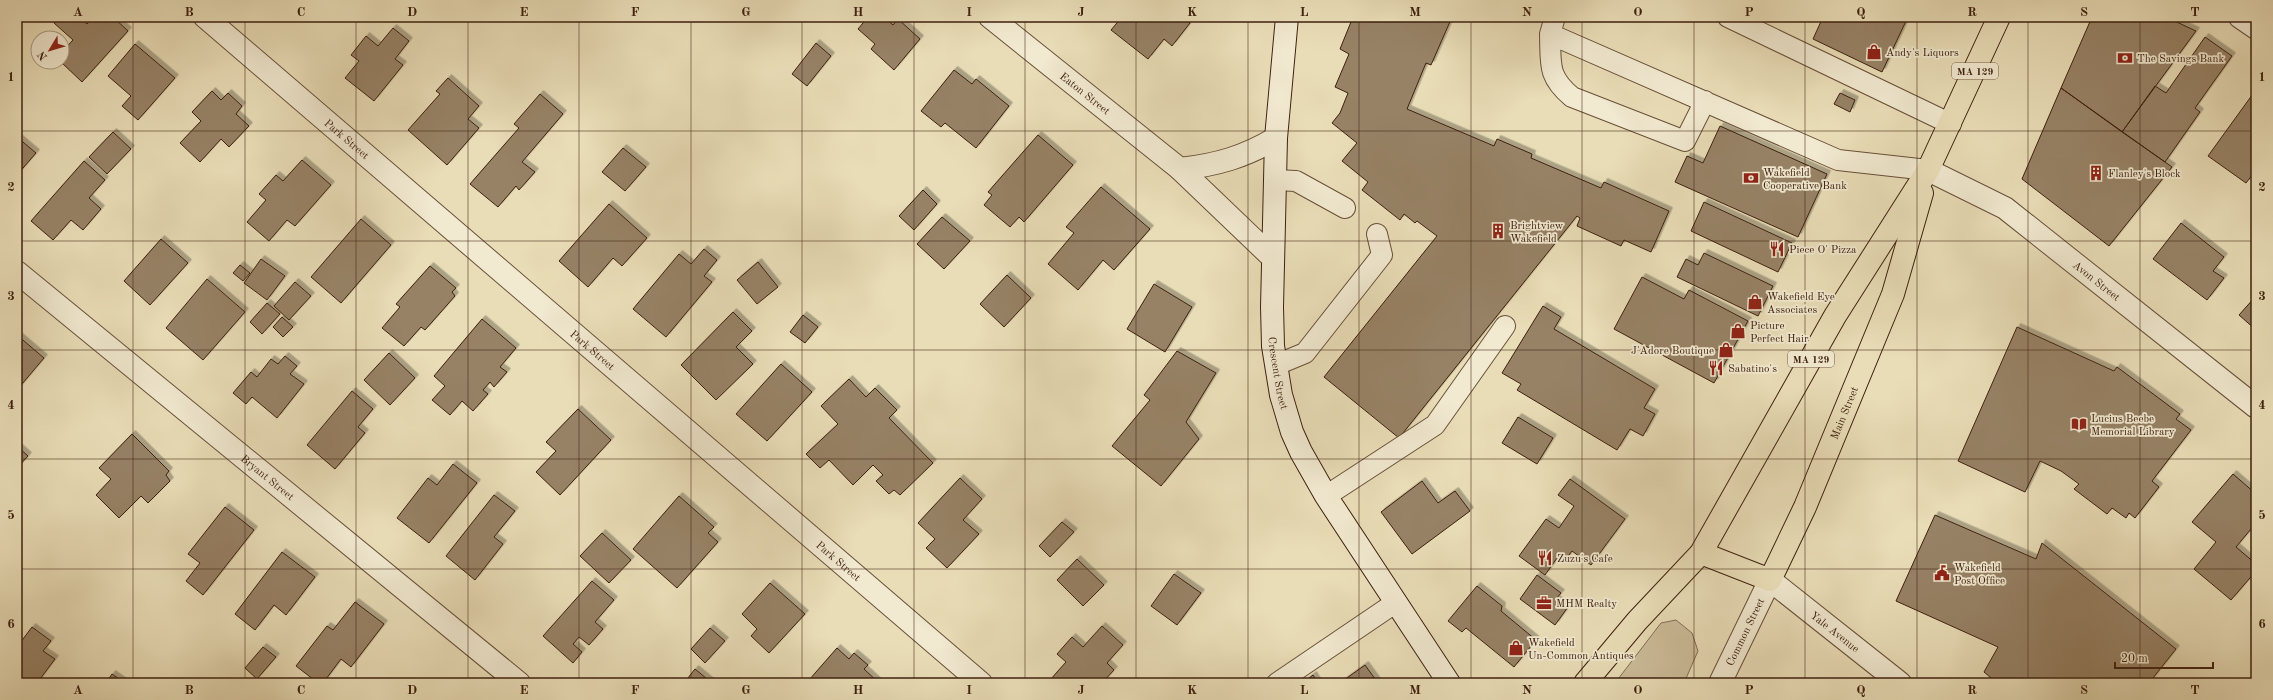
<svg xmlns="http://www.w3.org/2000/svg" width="2273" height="700" font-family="'Old Standard TT',serif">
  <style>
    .green { fill: #ccbd9a; stroke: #856e54 }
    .building { fill: #978266; stroke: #3e200f; filter: url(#shadow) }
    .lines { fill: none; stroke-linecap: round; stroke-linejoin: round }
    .service-casing { stroke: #694f39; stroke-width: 22 }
    .minor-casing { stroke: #694f39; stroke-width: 24 }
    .tertiary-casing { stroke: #694f39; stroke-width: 24 }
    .secondary-casing { stroke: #3e200f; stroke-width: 24 }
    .primary-casing { stroke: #3e200f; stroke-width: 24 }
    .service { stroke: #f1e9d0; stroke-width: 20 }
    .minor { stroke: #f1e9d0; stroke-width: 22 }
    .tertiary { stroke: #f1e9d0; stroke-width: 22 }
    .secondary { stroke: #f1e9d0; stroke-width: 22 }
    .primary { stroke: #e9ddb7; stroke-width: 22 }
    .grid { fill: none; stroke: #3e200f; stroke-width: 1; stroke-opacity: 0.55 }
    .labels { text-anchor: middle; stroke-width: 3.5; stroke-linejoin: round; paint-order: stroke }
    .shield { fill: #f1e9d0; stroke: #745c49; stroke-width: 1 }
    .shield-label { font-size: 10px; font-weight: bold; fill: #3e200f }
    .poi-label { font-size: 11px; fill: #3e200f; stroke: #f1e9d0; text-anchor: start }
    .street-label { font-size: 11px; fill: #3e200f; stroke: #f1e9d0 }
    .neatline { fill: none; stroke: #3e200f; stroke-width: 1.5 }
    .grid-label { font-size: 13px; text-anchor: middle; font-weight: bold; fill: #3e200f }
  </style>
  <defs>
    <filter id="shadow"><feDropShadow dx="3.5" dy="-3.5" stdDeviation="0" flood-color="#0004"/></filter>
  </defs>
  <rect width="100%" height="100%" fill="#e9ddb7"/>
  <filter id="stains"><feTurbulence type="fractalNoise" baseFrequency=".005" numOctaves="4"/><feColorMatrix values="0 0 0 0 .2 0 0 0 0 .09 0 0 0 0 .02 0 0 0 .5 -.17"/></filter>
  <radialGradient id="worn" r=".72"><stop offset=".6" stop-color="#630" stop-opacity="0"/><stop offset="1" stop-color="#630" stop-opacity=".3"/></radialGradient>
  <path class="green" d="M 1676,620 L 1692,633 L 1698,651 L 1684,683 L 1615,683 L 1661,623 Z"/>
  <path class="building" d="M 60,17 L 79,17 L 87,24 L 93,17 L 113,17 L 128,31 L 82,82 L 61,62 L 62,52 L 73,40 L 54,23 Z
    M 868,17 L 884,17 L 893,25 L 898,19 L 920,39 L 894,70 L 871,49 L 875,44 L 858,29 Z
    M 1122,17 L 1183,17 L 1190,23 L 1172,46 L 1164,39 L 1148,59 L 1111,30 Z
    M 1353,17 L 1452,17 L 1431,65 L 1426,63 L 1407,109 L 1494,146 L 1497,139 L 1532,154 L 1531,158 L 1601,188 L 1604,182 L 1669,211 L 1651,252 L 1624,240 L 1621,246 L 1577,226 L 1580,218 L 1577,216 L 1399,438 L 1324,377 L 1437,236 L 1417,221 L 1415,223 L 1404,214 L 1400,220 L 1362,190 L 1368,182 L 1342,161 L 1357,143 L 1332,123 L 1340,113 L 1348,93 L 1335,87 L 1349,54 L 1340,49 Z
    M 1823,17 L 1898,17 L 1906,21 L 1882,72 L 1813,39 Z
    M 2092,17 L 2166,17 L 2196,31 L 2122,132 L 2061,88 Z
    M 393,28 L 409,41 L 395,59 L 403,65 L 374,101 L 345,78 L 359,61 L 351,55 L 366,36 L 378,46 Z
    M 2205,37 L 2232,56 L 2195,108 L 2200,112 L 2165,162 L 2122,132 L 2155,86 L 2166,93 Z
    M 816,43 L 831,56 L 807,86 L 792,74 Z
    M 135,44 L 175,78 L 138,120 L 122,106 L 131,96 L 108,76 Z
    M 954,70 L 972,84 L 976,79 L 1009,106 L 976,148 L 945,123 L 941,127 L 921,111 Z
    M 448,78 L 479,106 L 468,119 L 479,128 L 447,165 L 408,130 L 440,94 L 436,91 Z
    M 2061,88 L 2172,167 L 2109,246 L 2022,179 Z
    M 212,91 L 221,100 L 228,93 L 242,106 L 236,114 L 249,126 L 229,147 L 221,139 L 200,162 L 180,143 L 201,121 L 192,112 Z
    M 2255,91 L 2256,170 L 2246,183 L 2208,156 Z
    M 1840,93 L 1855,100 L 1850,112 L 1834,104 Z
    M 540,94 L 563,114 L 522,162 L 535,172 L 519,190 L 516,186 L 498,207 L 470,184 L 519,128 L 514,124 Z
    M 1720,126 L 1827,174 L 1798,237 L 1675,182 L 1687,156 L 1703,163 Z
    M 113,132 L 131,149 L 107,174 L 89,157 Z
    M 1038,135 L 1073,165 L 1024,222 L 1019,217 L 1010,227 L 984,205 L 992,195 L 988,192 Z
    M 17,137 L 36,153 L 17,175 Z
    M 623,148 L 646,167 L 625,191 L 602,172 Z
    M 302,160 L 331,185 L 295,226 L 287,220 L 269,241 L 247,222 L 266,200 L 259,194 L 276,175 L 283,181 Z
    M 84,161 L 105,180 L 89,198 L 101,209 L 83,230 L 71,220 L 53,240 L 31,221 Z
    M 1101,187 L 1150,229 L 1114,270 L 1103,260 L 1078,290 L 1048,264 L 1074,233 L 1066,227 Z
    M 923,190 L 937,204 L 914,230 L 899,216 Z
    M 1704,202 L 1792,243 L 1778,272 L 1691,231 Z
    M 609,204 L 647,238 L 622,266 L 613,258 L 588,287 L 559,261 Z
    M 942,217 L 970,241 L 944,269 L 917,244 Z
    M 361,219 L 391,245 L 341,303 L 311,277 Z
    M 2181,223 L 2224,257 L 2213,271 L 2224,278 L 2207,300 L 2153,259 Z
    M 161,239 L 188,263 L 150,305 L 124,281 Z
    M 704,249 L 717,260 L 704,276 L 712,282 L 666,337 L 633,309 L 679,254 L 691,264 Z
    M 1704,253 L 1773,286 L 1758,316 L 1677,277 L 1686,259 L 1698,265 Z
    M 261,259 L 285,276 L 267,300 L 244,283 Z
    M 758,262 L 778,287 L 757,304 L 737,280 Z
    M 240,265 L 250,273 L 243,281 L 233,273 Z
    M 430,266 L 456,288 L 452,292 L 455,296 L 425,330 L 421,327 L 404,346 L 382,328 L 400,307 L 396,304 Z
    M 1007,275 L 1031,298 L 1004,327 L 980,304 Z
    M 1642,277 L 1684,299 L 1689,290 L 1748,321 L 1714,383 L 1614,329 Z
    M 207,279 L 245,312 L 203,360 L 166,328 Z
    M 295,282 L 311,296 L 289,320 L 274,306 Z
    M 1154,284 L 1192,307 L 1165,352 L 1127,329 Z
    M 2256,296 L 2256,330 L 2239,315 Z
    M 267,303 L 280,314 L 262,334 L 250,322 Z
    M 1543,306 L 1561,317 L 1554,329 L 1655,389 L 1644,408 L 1655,414 L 1643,436 L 1630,429 L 1617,450 L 1517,390 L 1521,384 L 1502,373 Z
    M 733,312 L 752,331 L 736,347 L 753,364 L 716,400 L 681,365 Z
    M 803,315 L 818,327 L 805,343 L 790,332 Z
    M 282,317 L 293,327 L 283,337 L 273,327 Z
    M 482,319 L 516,348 L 500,367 L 507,372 L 494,387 L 490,382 L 483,390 L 488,394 L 473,411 L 462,401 L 450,415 L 432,400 L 445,386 L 434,376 Z
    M 2017,327 L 2114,371 L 2117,367 L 2180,414 L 2176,419 L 2191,430 L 2152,481 L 2159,487 L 2135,518 L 2129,513 L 2126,518 L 2112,508 L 2107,514 L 2074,489 L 2079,484 L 2061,471 L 2040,461 L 2025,492 L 1958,461 Z
    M 17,335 L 44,358 L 17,390 Z
    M 1177,351 L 1216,373 L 1186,422 L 1199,439 L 1161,486 L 1112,446 L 1150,400 L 1144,395 Z
    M 389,353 L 415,378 L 390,405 L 364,380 Z
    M 285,356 L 297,366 L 290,374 L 304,384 L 277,418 L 252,397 L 246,404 L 233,393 L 251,372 L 257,377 L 271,359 L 278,364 Z
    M 781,364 L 812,392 L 767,441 L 736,414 Z
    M 849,379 L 866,397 L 875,388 L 897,410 L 889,418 L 933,463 L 900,495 L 894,490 L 889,494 L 876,481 L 883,475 L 873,465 L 853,485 L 829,460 L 820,468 L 806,454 L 838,424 L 821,406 Z
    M 352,391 L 373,409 L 358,427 L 365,433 L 335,469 L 307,445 Z
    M 578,409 L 611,440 L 560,495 L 536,472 L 556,451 L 546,442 Z
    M 1518,417 L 1553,438 L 1537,464 L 1502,443 Z
    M 132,434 L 169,471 L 166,475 L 170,481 L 148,503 L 141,496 L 119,518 L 96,495 L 111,479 L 99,468 Z
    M 17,446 L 28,456 L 17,468 Z
    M 453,464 L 477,483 L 429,543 L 397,518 L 428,478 L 437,485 Z
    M 2233,474 L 2256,494 L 2256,523 L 2236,547 L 2256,564 L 2256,571 L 2231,600 L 2194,569 L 2216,542 L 2192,522 Z
    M 960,478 L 982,499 L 963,520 L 979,534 L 947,568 L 926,548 L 935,539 L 918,523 Z
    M 1570,479 L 1625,519 L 1591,565 L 1572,551 L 1563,563 L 1557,558 L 1545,575 L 1519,556 L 1546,519 L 1559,528 L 1574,506 L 1558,495 Z
    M 1422,481 L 1438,503 L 1455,491 L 1470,511 L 1412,554 L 1381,512 Z
    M 494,495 L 515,511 L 494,537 L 503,544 L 475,580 L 446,556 Z
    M 679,496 L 714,527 L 708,533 L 718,542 L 677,588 L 633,549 Z
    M 225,507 L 254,530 L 203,595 L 186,581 L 200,563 L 188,554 Z
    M 1935,515 L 2036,559 L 2042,543 L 2176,649 L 2149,683 L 1997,683 L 1984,672 L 1998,647 L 1896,601 Z
    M 1062,522 L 1074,532 L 1050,557 L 1039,546 Z
    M 602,533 L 631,560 L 609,583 L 580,556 Z
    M 282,552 L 315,577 L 286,615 L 274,605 L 255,630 L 235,614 Z
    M 1077,559 L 1104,585 L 1083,606 L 1057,580 Z
    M 1174,574 L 1201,593 L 1177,625 L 1151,606 Z
    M 1537,575 L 1561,593 L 1556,599 L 1568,607 L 1555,625 L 1520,599 Z
    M 592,581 L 614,600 L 595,622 L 603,629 L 589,645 L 579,637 L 573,644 L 582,652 L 573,663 L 543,636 Z
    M 770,583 L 805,614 L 769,653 L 751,636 L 757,629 L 742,614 Z
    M 1477,586 L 1502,606 L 1501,611 L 1536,640 L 1514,667 L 1466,628 L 1462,632 L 1448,621 Z
    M 355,602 L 384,624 L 351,667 L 341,659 L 323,683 L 318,683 L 296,666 L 327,626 L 333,630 Z
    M 1102,626 L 1123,645 L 1107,663 L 1114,670 L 1102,683 L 1054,683 L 1050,680 L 1066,662 L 1057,654 L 1072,637 L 1083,647 Z
    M 32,627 L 51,641 L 43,651 L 55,659 L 37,683 L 17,683 L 17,647 Z
    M 710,628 L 725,641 L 705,663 L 691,649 Z
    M 263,647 L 276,657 L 257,679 L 245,668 Z
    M 837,648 L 849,659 L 854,653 L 868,665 L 864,669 L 878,682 L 813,683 L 809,680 Z
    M 1365,665 L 1378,683 L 1340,683 Z
    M 695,669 L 712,683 L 684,683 Z
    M 112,674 L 125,683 L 106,683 Z
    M 1313,675 L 1318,683 L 1303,683 Z"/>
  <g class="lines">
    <g class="service-casing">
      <path id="service" d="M 1555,17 L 1550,34 L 1838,160 L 1928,170
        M 1728,17 L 1951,124
        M 1550,34 C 1551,64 1547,76 1572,97 L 1685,141 L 1705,101
        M 1275,180 L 1296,181 L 1345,208
        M 1276,365 L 1305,353 L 1382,255 L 1377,234
        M 1326,496 L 1435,425 L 1505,326
        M 1277,683 L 1395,603"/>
    </g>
    <g class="minor-casing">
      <g id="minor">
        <path id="s1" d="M 205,17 L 981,683"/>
        <path id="s2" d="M 990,17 L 1180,169 L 1273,258"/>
        <path d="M 2240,17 L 2256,28"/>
        <path d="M 1180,169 C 1216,165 1245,157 1276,138"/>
        <path id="s3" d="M 1928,170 L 2005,208 L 2256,407"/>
        <path id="s4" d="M 17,272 L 519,683"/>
        <path id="s5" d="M 1770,580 L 1900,683"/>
      </g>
    </g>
    <g class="tertiary-casing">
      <g id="tertiary">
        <path id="s6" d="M 1720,683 L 1770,580"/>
      </g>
    </g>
    <g class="secondary-casing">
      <g id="secondary">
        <path id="s7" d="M 1287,17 L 1276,138 L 1272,307 L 1273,346 L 1281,395 L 1292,432 L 1301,452 L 1326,496 L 1449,683"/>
      </g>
    </g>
    <g class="primary-casing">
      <g id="primary">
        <path id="s8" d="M 1701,553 L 1770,580 L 1805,507 L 1893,294 L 1922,193"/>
        <path d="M 1585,683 L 1637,621 L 1701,553 L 1835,316 L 1928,170 L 1999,17"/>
      </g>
    </g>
    <use href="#service" class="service"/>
    <use href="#minor" class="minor"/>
    <use href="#tertiary" class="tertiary"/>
    <use href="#secondary" class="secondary"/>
    <use href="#primary" class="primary"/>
  </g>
  <path class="grid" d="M 133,17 L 133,683M 245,17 L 245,683M 356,17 L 356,683M 468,17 L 468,683M 579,17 L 579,683M 691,17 L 691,683M 802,17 L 802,683M 914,17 L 914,683M 1025,17 L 1025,683M 1136,17 L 1136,683M 1248,17 L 1248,683M 1359,17 L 1359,683M 1471,17 L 1471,683M 1582,17 L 1582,683M 1694,17 L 1694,683M 1805,17 L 1805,683M 1917,17 L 1917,683M 2028,17 L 2028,683M 2140,17 L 2140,683M 17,131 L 2256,131M 17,241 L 2256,241M 17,350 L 2256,350M 17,459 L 2256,459M 17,569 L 2256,569"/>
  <defs>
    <g id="shop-bare" transform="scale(1.2)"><path d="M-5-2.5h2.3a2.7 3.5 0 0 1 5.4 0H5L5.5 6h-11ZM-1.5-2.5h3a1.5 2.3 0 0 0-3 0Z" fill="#8f2418" stroke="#f1e9d0" stroke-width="2.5" paint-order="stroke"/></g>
    <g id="bank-bare" transform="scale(1.2)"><path d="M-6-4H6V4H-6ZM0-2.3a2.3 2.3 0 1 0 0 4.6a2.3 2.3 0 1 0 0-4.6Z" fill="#8f2418" stroke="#f1e9d0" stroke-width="2.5" paint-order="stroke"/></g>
    <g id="building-bare" transform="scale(1.2)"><path d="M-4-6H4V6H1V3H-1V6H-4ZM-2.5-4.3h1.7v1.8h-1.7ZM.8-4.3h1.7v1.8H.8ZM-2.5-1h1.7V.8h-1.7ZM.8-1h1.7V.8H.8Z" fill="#8f2418" stroke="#f1e9d0" stroke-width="2.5" paint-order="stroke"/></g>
    <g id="restaurant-bare" transform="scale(1.2)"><path d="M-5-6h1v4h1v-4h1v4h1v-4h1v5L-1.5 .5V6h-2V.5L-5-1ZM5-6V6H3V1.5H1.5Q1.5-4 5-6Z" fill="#8f2418" stroke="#f1e9d0" stroke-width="2.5" paint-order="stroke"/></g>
    <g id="library-bare" transform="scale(1.2)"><path d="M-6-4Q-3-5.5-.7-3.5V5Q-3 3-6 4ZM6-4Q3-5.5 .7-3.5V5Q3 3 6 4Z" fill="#8f2418" stroke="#f1e9d0" stroke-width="2.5" paint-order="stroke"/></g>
    <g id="civic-bare" transform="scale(1.2)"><path d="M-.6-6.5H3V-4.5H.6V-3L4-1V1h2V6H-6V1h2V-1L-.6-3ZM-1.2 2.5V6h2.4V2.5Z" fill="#8f2418" stroke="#f1e9d0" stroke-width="2.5" paint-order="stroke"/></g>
    <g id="office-bare" transform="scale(1.2)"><path d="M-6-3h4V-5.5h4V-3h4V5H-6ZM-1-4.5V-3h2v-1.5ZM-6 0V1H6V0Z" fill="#8f2418" stroke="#f1e9d0" stroke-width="2.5" paint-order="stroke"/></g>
  </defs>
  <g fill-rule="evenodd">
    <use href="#shop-bare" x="1874" y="52"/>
    <use href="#bank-bare" x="2125" y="58"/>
    <use href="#building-bare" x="2096" y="173"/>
    <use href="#bank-bare" x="1751" y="178"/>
    <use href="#building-bare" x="1498" y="231"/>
    <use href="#restaurant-bare" x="1777" y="249"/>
    <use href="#shop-bare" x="1755" y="302"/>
    <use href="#shop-bare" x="1738" y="331"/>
    <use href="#shop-bare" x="1726" y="350"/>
    <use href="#restaurant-bare" x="1716" y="368"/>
    <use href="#library-bare" x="2079" y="424"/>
    <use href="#restaurant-bare" x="1545" y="558"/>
    <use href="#civic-bare" x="1942" y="573"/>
    <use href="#office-bare" x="1544" y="603"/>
    <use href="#shop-bare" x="1516" y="648"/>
  </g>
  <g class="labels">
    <g class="shield">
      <rect x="1952" y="63" width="46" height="16" rx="3"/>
      <rect x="1788" y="351" width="46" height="16" rx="3"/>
    </g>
    <g class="shield-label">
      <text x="1975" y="75">MA 129</text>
      <text x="1811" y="363">MA 129</text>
    </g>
    <g class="poi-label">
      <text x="1886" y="56">Andy's Liquors</text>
      <text x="2137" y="62">The Savings Bank</text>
      <text x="1763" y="176">Wakefield<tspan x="1763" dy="13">Cooperative Bank</tspan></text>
      <text x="2108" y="177">Flanley's Block</text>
      <text x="1510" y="229">Brightview<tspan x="1510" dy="13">Wakefield</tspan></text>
      <text x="1789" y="253">Piece O' Pizza</text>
      <text x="1767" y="300">Wakefield Eye<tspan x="1767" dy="13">Associates</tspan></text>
      <text x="1750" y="329">Picture<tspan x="1750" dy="13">Perfect Hair</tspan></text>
      <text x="1714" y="354" text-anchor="end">J'Adore Boutique</text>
      <text x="1728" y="372">Sabatino's</text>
      <text x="2091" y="422">Lucius Beebe<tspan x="2091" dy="13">Memorial Library</tspan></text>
      <text x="1557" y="562">Zuzu's Cafe</text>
      <text x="1954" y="571">Wakefield<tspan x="1954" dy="13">Post Office</tspan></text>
      <text x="1556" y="607">MHM Realty</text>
      <text x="1528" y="646">Wakefield<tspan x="1528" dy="13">Un-Common Antiques</tspan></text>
    </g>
    <g class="street-label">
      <text dy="4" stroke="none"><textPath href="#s2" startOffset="122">Eaton Street</textPath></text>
      <text dy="4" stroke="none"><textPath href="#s1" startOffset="187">Park Street</textPath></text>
      <text dy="4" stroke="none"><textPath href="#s3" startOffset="203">Avon Street</textPath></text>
      <text dy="4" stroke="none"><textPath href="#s1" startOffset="511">Park Street</textPath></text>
      <text dy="4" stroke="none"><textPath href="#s7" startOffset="357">Crescent Street</textPath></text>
      <text dy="4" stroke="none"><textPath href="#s8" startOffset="257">Main Street</textPath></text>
      <text dy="4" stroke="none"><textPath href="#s4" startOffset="324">Bryant Street</textPath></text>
      <text dy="4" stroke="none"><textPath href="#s1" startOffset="835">Park Street</textPath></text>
      <text dy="4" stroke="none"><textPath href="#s6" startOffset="57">Common Street</textPath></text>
      <text dy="4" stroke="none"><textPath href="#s5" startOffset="83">Yale Avenue</textPath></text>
    </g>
  </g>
  <rect width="2273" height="700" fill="none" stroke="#e9ddb7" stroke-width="44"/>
  <g transform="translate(50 50) rotate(232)"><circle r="19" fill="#f1e9d0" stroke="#a99983"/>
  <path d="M0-3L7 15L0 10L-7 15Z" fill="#8f2418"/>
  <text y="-6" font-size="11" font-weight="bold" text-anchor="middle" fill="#3e200f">N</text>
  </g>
  <path d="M2115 662v6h98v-6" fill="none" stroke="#3e200f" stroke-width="2"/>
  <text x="2121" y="662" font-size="12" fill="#3e200f" stroke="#f1e9d0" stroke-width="3" paint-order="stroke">20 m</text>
  <rect x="22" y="22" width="2229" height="656" class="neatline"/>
  <g class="grid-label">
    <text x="78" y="16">A</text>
    <text x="189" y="16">B</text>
    <text x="301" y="16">C</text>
    <text x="412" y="16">D</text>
    <text x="524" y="16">E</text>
    <text x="635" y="16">F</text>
    <text x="746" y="16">G</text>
    <text x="858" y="16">H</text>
    <text x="969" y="16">I</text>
    <text x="1081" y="16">J</text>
    <text x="1192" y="16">K</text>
    <text x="1304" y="16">L</text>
    <text x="1415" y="16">M</text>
    <text x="1527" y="16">N</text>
    <text x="1638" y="16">O</text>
    <text x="1749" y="16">P</text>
    <text x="1861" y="16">Q</text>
    <text x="1972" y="16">R</text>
    <text x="2084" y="16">S</text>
    <text x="2195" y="16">T</text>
    <text x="11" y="81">1</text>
    <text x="2262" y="81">1</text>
    <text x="11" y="191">2</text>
    <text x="2262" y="191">2</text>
    <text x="11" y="300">3</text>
    <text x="2262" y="300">3</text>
    <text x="11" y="409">4</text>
    <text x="2262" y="409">4</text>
    <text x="11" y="519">5</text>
    <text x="2262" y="519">5</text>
    <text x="11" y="628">6</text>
    <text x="2262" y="628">6</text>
    <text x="78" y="694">A</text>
    <text x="189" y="694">B</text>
    <text x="301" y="694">C</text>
    <text x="412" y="694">D</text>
    <text x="524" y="694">E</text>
    <text x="635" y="694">F</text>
    <text x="746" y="694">G</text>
    <text x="858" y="694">H</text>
    <text x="969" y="694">I</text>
    <text x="1081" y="694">J</text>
    <text x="1192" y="694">K</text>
    <text x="1304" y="694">L</text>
    <text x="1415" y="694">M</text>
    <text x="1527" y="694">N</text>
    <text x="1638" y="694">O</text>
    <text x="1749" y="694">P</text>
    <text x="1861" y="694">Q</text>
    <text x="1972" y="694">R</text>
    <text x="2084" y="694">S</text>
    <text x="2195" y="694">T</text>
  </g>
  <rect width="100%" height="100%" filter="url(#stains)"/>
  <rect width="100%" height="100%" fill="url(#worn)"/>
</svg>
